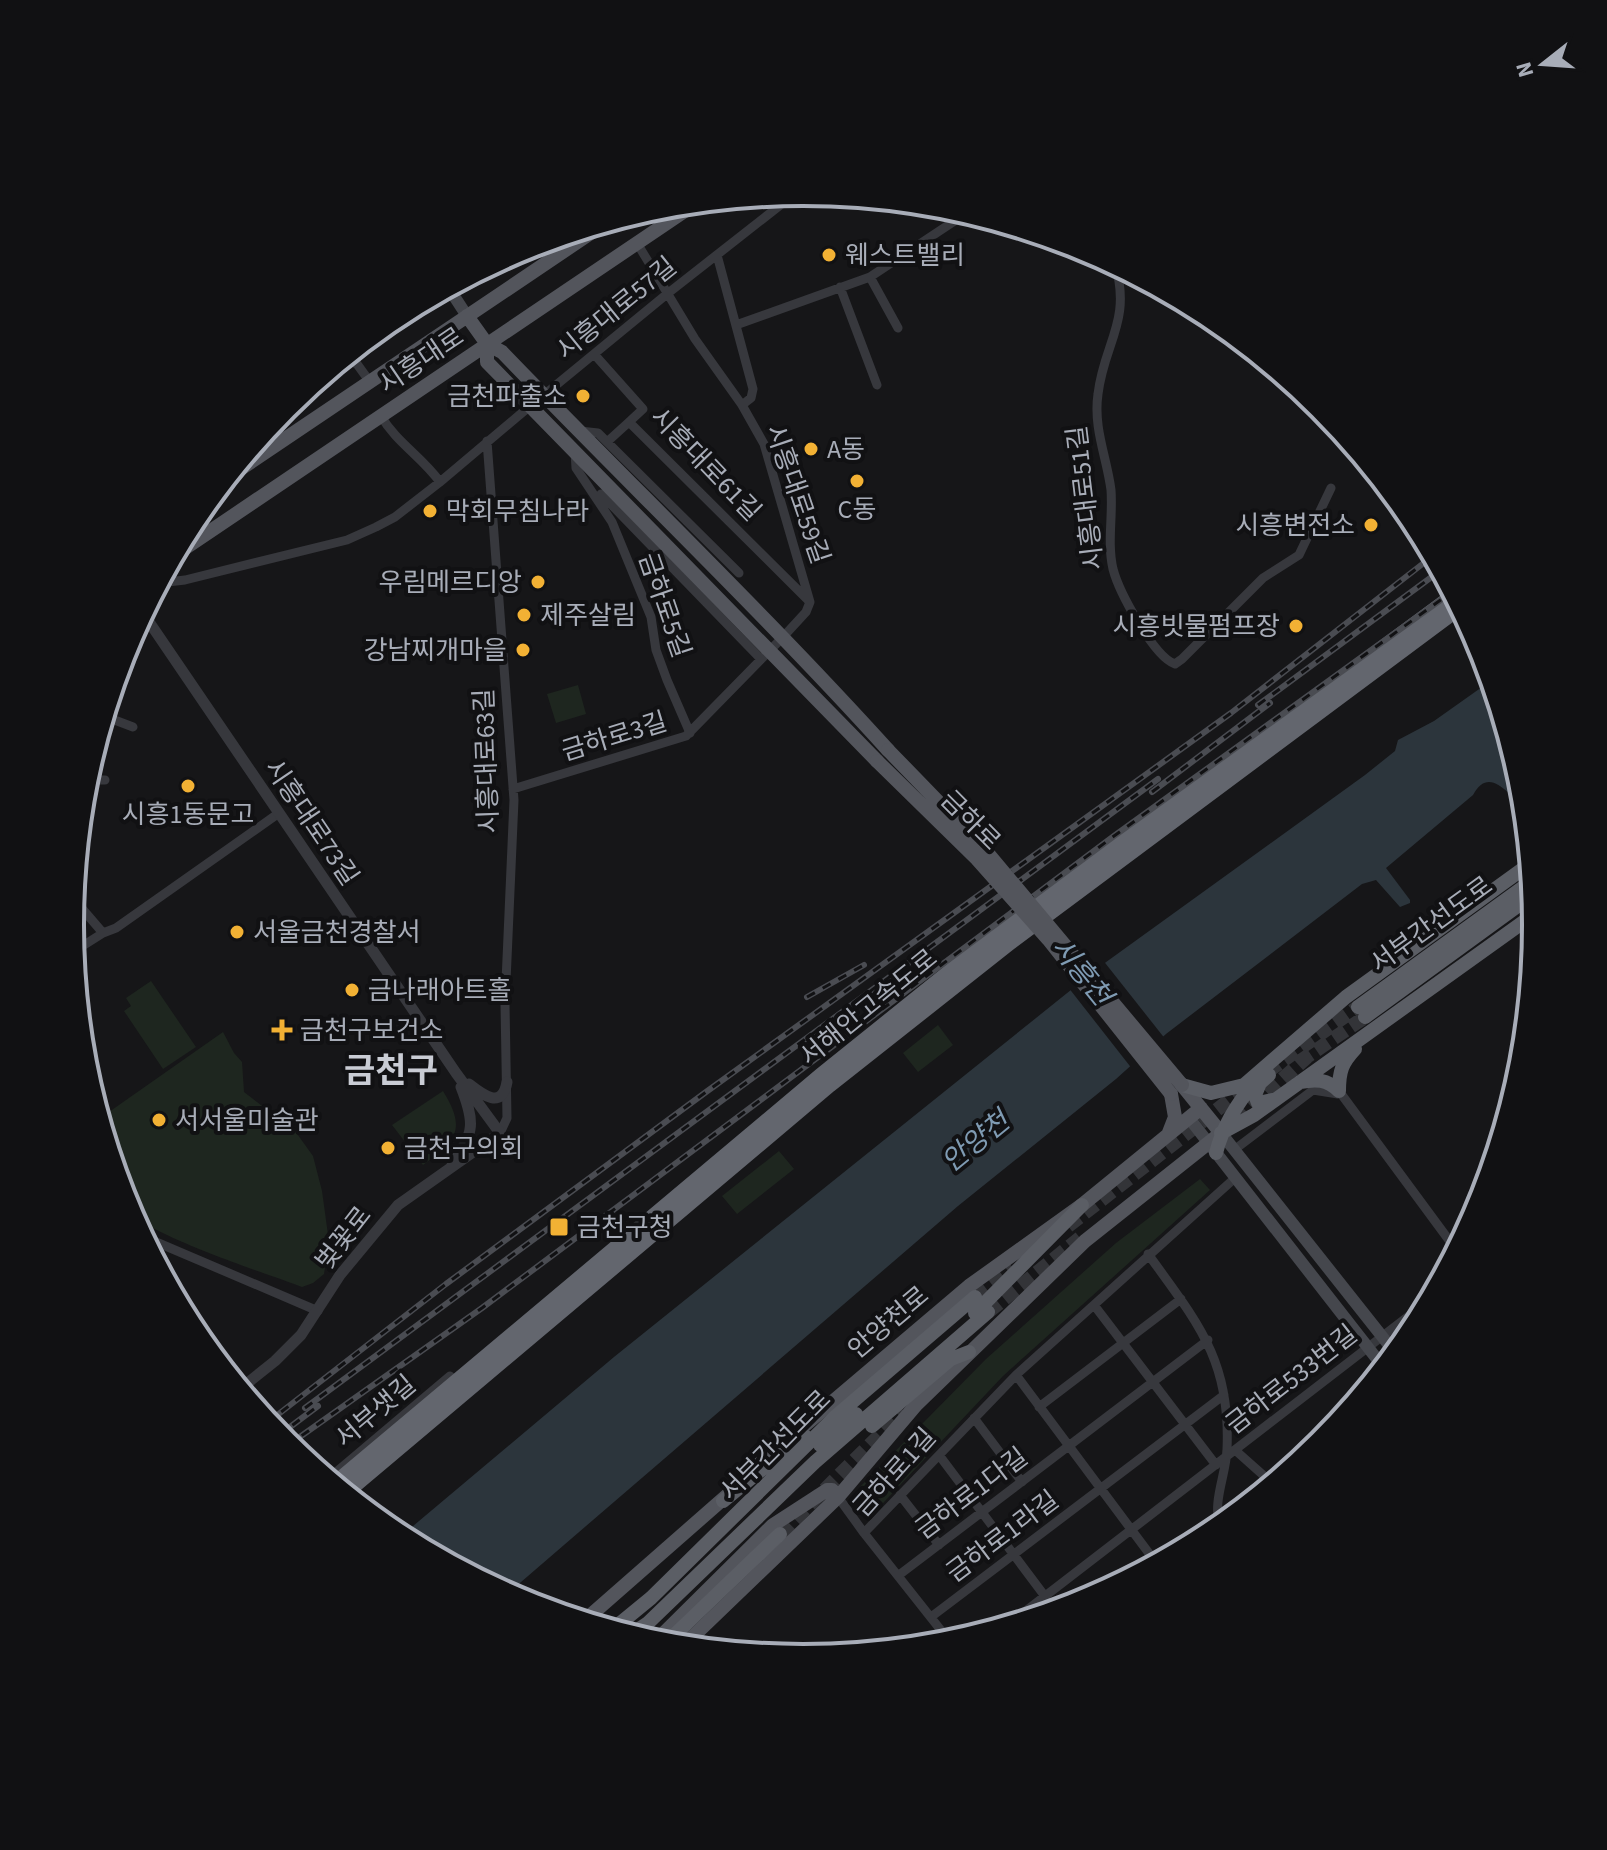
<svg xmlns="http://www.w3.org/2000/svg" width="1607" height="1850" font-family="'Source Sans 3','Noto Sans KR',sans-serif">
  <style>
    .green { fill: #1e261f }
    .water { fill: #2c353c }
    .pier { fill: #161618 }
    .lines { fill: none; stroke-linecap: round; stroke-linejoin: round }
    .trunk-tunnel { stroke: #333438; stroke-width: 14; stroke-dasharray: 14 7; stroke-linecap: butt }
    .minor { stroke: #37383d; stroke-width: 9 }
    .tertiary { stroke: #37383d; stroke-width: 11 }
    .secondary { stroke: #45474d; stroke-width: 12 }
    .primary { stroke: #53555c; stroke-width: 14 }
    .trunk { stroke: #5b5e65; stroke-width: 14 }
    .motorway { stroke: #63666e; stroke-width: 16 }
    .rail-casing { stroke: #4a4c52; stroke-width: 6 }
    .rail { stroke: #111113; stroke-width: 3; stroke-dasharray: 9; stroke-linecap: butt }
    .primary-bridge { stroke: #53555c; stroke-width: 14 }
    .poi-dot { fill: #f2b134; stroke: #111113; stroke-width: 3 }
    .labels { text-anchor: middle; stroke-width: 8; stroke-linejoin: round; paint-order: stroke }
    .poi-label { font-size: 26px; fill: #a8adb8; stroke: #111113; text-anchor: start }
    .street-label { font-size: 26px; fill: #a8adb8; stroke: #111113 }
    .water-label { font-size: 28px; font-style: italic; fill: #7f9bb3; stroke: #111113 }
    .district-label { font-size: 34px; font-weight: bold; fill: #c9ccd4; stroke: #111113 }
    .rim { fill: none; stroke: #a8adb8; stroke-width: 4 }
  </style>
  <rect width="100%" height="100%" fill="#161618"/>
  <path class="green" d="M 1286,377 L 1322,407 L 1323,408 C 1308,402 1285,396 1286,377 Z
    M 578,685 L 586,714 L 556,723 L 547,694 Z
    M 151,981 L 196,1047 L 163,1069 L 124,1011 L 131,1006 L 126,998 Z
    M 938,1025 L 953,1045 L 918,1072 L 903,1053 Z
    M 223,1032 L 234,1053 L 242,1062 L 244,1092 L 295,1131 L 313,1156 L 322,1191 L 329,1242 L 324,1274 L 313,1283 L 302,1287 C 269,1274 142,1234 127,1208 C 115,1186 107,1144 99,1119 Z
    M 443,1091 C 467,1130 456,1140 423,1165 L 392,1125 Z
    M 779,1151 L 794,1169 L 737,1214 L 722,1196 Z
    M 1200,1179 L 1210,1190 L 1003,1376 L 868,1519 L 853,1498 L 857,1490 L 986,1359 L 1116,1243 Z"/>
  <path class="water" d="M 1482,687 L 1491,696 L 1491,701 L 1497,698 L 1517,762 L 1513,771 L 1522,780 L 1526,808 C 1509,797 1490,764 1473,795 L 1386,868 L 1410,900 L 1410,903 L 1400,907 L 1376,880 L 1362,884 L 1166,1034 L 1116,1079 L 958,1206 L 507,1594 L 400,1537 L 614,1357 L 1102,965 L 1365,775 L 1395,751 L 1398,740 L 1434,721 Z"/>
  <path class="pier" d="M 1102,959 L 1166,1040 L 1133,1070 L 1068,987 Z"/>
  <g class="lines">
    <path class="trunk-tunnel" d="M 1299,1062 L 1365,1017
      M 1267,1072 L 1358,1007
      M 1236,1121 L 1307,1057
      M 1068,1226 L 1250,1084
      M 975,1297 L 1013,1268
      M 988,1312 L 1080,1238
      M 780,1534 L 904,1411"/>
    <path class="minor" d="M 717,255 L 753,389 L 751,398 L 742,405
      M 1115,264 C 1132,321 1104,343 1098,394 C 1093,428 1107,458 1111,490 C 1113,516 1107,543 1113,569 C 1119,592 1154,657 1175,664 L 1182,659 L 1263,578 L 1299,555 L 1331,488
      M 870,277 L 898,328
      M 840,287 L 877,385
      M 736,325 L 870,277 L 968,212
      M 594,354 L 643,409 L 629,422 L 810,602
      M 343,358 L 357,364 L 370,382
      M 544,395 L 667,294 L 797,192
      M 381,416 C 396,442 422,457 440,482
      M 580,431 L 598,433 L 739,573
      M 487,441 L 514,800 L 505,1004 L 507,1118 L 500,1133
      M 607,442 L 629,422
      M 575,452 L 576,468 L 612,522 L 651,617 L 656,650 L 667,680 L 690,733
      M 601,494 L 761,659
      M 159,583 L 185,580 L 347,540 L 376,527 L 395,517 L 440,482 L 530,406
      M 104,716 L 133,727
      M 85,780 L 105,780
      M 513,789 L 686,736 L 783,637 L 806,612 L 810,602 L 764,444 L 742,405 L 695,339 L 637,243
      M 73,898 L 103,933
      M 73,952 L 103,933 L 116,928 L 279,813
      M 1339,1091 L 1457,1251
      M 1234,1150 L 1313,1090 L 1338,1094
      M 142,1236 L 318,1311
      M 1148,1254 C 1197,1322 1231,1360 1227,1449 C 1226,1476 1212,1500 1220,1528
      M 1094,1305 L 1216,1465
      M 1016,1375 L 1157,1564
      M 1039,1407 L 1181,1299
      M 974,1418 L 1022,1482
      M 1235,1450 L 1273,1484
      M 939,1455 L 1056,1611
      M 328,1479 L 450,1376
      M 900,1495 L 939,1545
      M 838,1497 L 864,1533
      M 899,1575 L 1208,1340
      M 931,1617 L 1224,1395
      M 1005,1627 L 1432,1298
      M 951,1643 L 864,1533 L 1016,1375 L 1235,1178"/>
    <path class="tertiary" d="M 143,613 L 456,1073 L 500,1133 L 398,1205 L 340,1275 L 301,1335 L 275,1361 L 240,1389
      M 469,1084 C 483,1095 502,1110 507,1082
      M 452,1162 C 476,1134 474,1120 461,1087"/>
    <path class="secondary" d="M 451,286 L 454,296 L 467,316
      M 1189,1118 L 1384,1368
      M 1221,1133 L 1396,1354"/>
    <path class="primary" d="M 467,316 L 487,344 L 502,352 C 630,485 764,613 888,750
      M 487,344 L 487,362 L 877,761
      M 224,480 L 607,222
      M 172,557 L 698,202
      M 1168,1135 L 1175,1117 L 1171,1094
      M 751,1471 L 969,1286 L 1082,1205 L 1201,1108
      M 584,1621 L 731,1492
      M 654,1643 L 773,1525 L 827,1490 L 832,1490 L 838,1497
      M 682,1647 L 838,1497 L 916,1405 L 1085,1241 L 1221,1133 L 1182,1085"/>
    <path class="trunk" d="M 1358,1007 L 1533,880
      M 1365,1017 L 1534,894
      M 1269,1075 L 1260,1083 L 1255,1095 L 1258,1103 L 1272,1100
      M 1300,1082 C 1316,1079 1327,1079 1339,1091
      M 1182,1085 L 1211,1093 L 1244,1085 L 1346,997 L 1531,863
      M 1339,1091 C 1339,1071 1342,1063 1355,1049
      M 1221,1133 L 1254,1115 L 1536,913
      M 1216,1153 C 1223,1125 1237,1103 1256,1081
      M 975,1313 L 1082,1205
      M 872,1426 L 951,1359 L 969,1352
      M 820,1445 L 856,1414
      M 723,1501 L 767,1465 L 806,1437
      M 612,1630 L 651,1598 L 836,1416 L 975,1297
      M 630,1635 L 648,1623 L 815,1462 L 988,1312
      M 664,1645 L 780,1534"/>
    <path class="motorway" d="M 335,1484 L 822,1075 L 1002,930 L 1455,595
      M 345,1493 L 829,1085 L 1010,942 L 1461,606"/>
    <g class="rail-casing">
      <path id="rail" d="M 1258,705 L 1441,570
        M 1152,792 L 1270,703
        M 807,997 L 864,965
        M 305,1408 L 1158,779
        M 267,1423 L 446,1284 L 706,1092 L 1231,713 L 1434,555
        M 278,1436 L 318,1406
        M 287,1446 L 482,1308 L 1114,836 L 1453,591"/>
    </g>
    <use href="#rail" class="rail"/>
    <path class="primary-bridge" d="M 888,750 L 985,850 L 1182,1085
      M 877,761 L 977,859 L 1048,939 L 1171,1094"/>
  </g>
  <g class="poi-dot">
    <circle cx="829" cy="255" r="8"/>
    <circle cx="583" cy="396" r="8"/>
    <circle cx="811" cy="449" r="8"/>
    <circle cx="857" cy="481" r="8"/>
    <circle cx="430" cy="511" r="8"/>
    <circle cx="1371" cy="525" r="8"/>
    <circle cx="538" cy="582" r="8"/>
    <circle cx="524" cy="615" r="8"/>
    <circle cx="1296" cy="626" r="8"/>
    <circle cx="523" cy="650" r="8"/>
    <circle cx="188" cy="786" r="8"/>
    <circle cx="237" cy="932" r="8"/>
    <circle cx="352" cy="990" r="8"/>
    <path d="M278 1018h8v8h8v8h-8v8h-8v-8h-8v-8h8z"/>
    <circle cx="159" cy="1120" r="8"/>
    <circle cx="388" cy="1148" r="8"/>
    <rect x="549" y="1217" width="20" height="20" rx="4"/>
  </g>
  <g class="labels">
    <g class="poi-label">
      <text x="845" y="264">웨스트밸리</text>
      <text x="567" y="405" text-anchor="end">금천파출소</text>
      <text x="827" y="458">A동</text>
      <text x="857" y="518" text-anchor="middle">C동</text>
      <text x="446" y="520">막회무침나라</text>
      <text x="1355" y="534" text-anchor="end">시흥변전소</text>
      <text x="522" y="591" text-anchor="end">우림메르디앙</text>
      <text x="540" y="624">제주살림</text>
      <text x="1280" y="635" text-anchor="end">시흥빗물펌프장</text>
      <text x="507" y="659" text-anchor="end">강남찌개마을</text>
      <text x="188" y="823" text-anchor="middle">시흥1동문고</text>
      <text x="253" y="941">서울금천경찰서</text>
      <text x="368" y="999">금나래아트홀</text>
      <text x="300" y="1039">금천구보건소</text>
      <text x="175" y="1129">서서울미술관</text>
      <text x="404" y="1157">금천구의회</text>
      <text x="577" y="1236">금천구청</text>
    </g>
    <g class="street-label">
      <text transform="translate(616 308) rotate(-39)" y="9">시흥대로57길</text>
      <text transform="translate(421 360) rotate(-34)" y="9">시흥대로</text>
      <text transform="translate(706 464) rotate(46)" y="9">시흥대로61길</text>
      <text transform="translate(798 494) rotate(71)" y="9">시흥대로59길</text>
      <text transform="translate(1085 498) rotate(-97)" y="9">시흥대로51길</text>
      <text transform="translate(665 605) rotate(71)" y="9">금하로5길</text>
      <text transform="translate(614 736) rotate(-17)" y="9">금하로3길</text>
      <text transform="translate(486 761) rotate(-92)" y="9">시흥대로63길</text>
      <text transform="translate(971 820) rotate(45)" y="9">금하로</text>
      <text transform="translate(312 822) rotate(56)" y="9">시흥대로73길</text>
      <text transform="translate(1431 924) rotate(-36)" y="9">서부간선도로</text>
      <text transform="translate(868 1007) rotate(-39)" y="9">서해안고속도로</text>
      <text transform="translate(343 1238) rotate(-52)" y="9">벚꽃로</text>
      <text transform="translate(888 1322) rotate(-40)" y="9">안양천로</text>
      <text transform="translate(1291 1379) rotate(-38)" y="9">금하로533번길</text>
      <text transform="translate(375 1411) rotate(-40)" y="9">서부샛길</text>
      <text transform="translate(775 1445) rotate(-45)" y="9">서부간선도로</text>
      <text transform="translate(894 1472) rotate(-48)" y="9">금하로1길</text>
      <text transform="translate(971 1493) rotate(-37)" y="9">금하로1다길</text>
      <text transform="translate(1002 1536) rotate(-37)" y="9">금하로1라길</text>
    </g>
    <g class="water-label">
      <text transform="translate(1082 971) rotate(51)" y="10">시흥천</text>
      <text transform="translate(975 1141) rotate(-39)" y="10">안양천</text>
    </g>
    <g class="district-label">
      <text x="391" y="1082">금천구</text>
    </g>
  </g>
  <path d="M0 0H1607V1850H0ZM84 925a719 719 0 1 1 1438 0a719 719 0 1 1-1438 0Z" fill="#111113" fill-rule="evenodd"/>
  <path class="rim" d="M84 925a719 719 0 1 1 1438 0a719 719 0 1 1-1438 0Z"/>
  <g transform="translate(1543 64) rotate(253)" stroke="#111113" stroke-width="6" paint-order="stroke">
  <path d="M0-6L14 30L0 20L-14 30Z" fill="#a8adb8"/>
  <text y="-12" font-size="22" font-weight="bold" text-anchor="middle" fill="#a8adb8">N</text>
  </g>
</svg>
